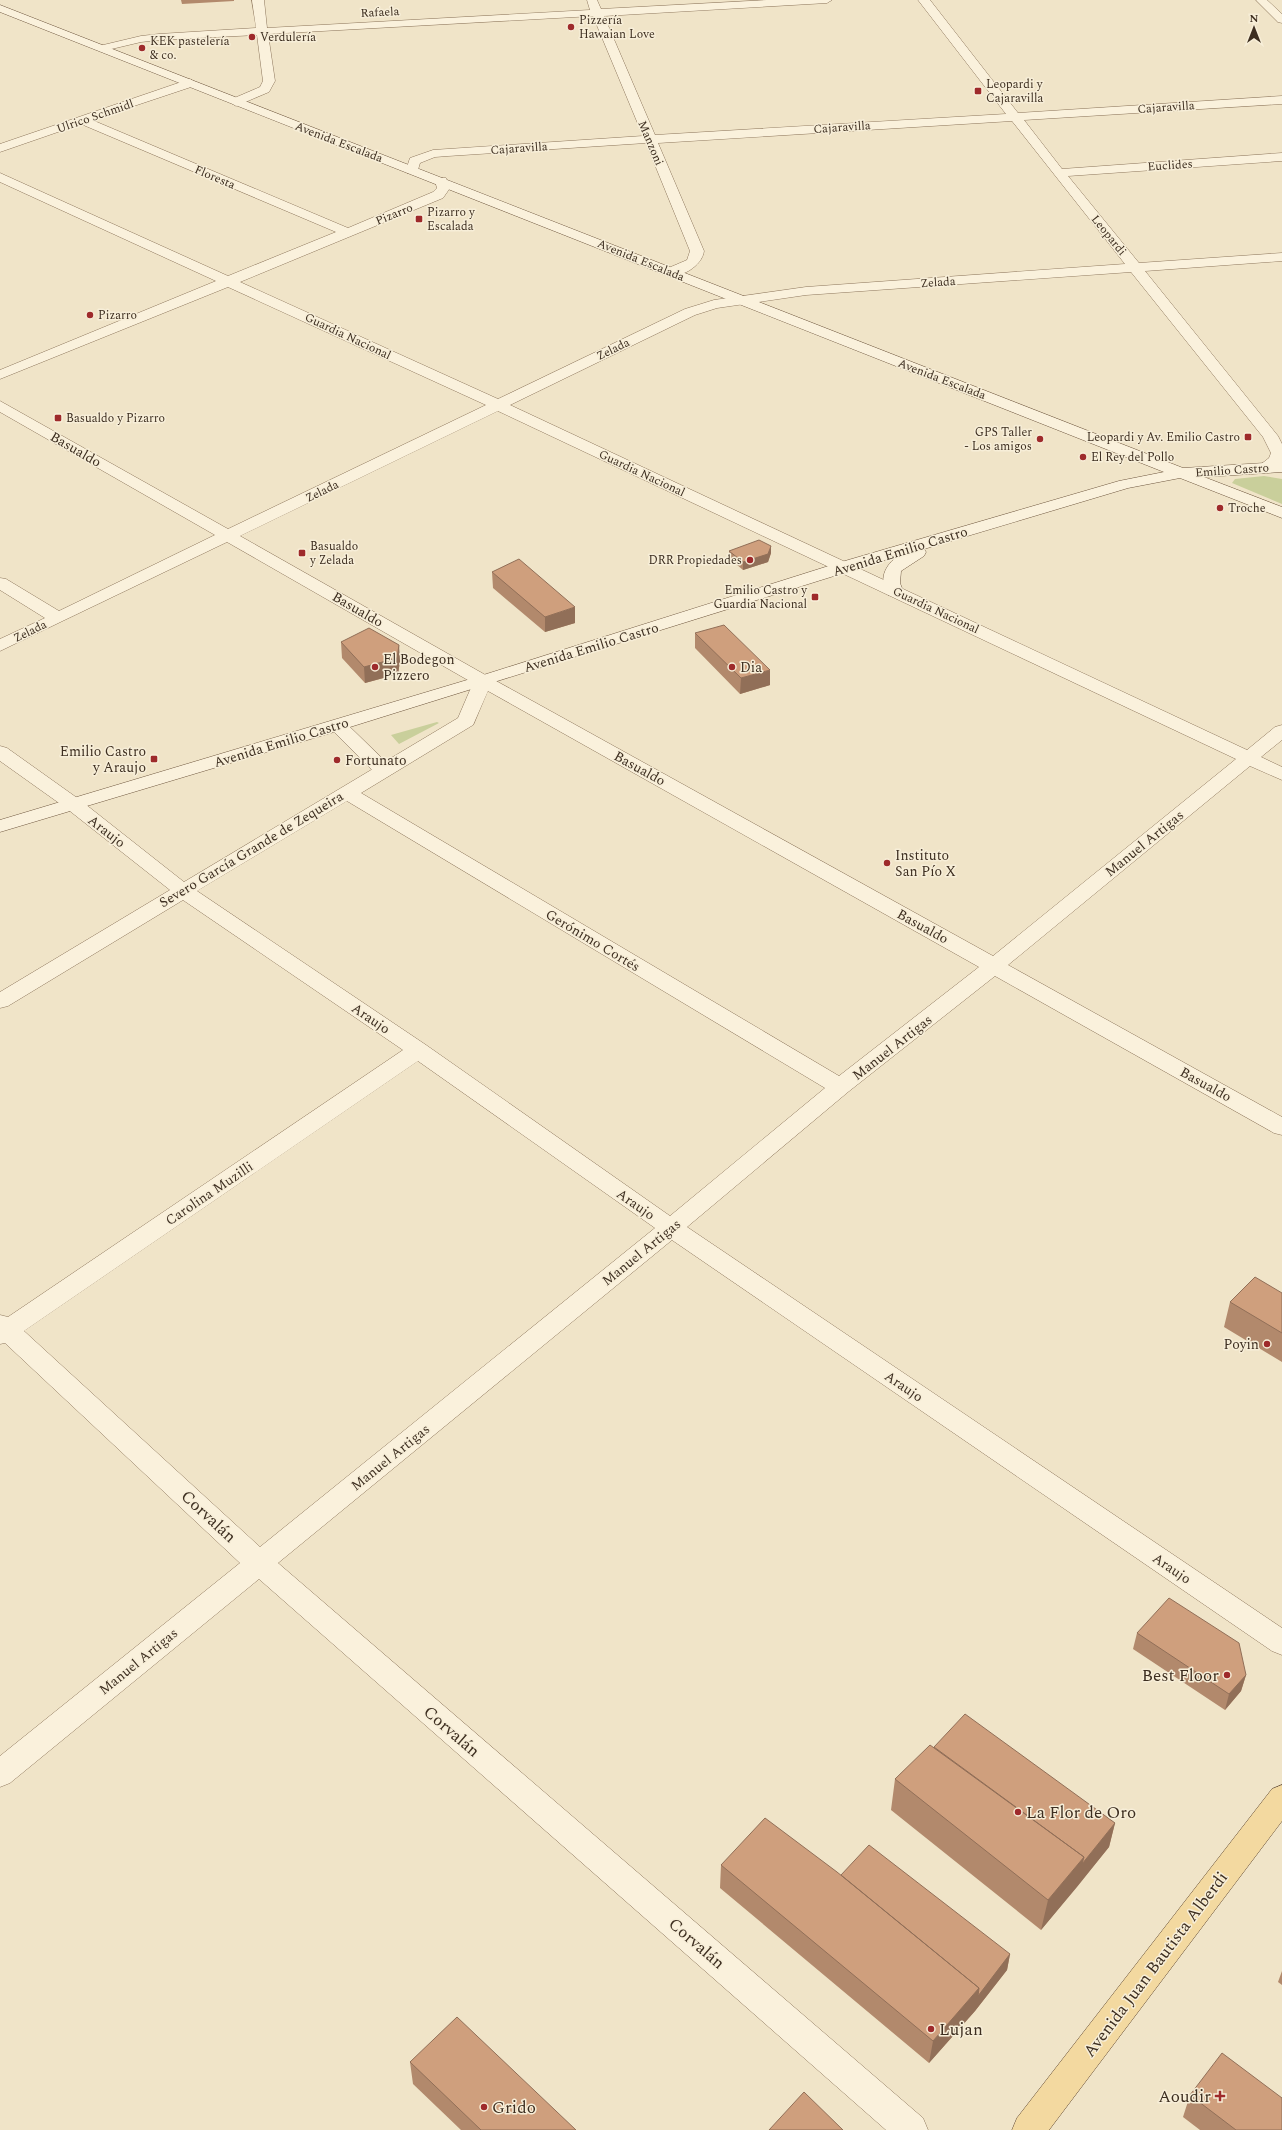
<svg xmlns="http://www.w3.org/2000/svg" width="1282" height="2130" font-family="Spectral,serif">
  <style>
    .green { fill: #c9cf9b }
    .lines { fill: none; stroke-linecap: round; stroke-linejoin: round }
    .street-casing { stroke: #8d765c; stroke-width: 1 }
    .secondary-casing { stroke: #6f573f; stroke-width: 1 }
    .primary-casing { stroke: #5b4430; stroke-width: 1 }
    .street { fill: #faf1dc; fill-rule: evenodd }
    .secondary { fill: #faf1dc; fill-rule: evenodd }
    .primary { fill: #f3d9a0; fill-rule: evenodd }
    .wall { fill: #b2896c }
    .shaded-wall { fill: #916f58 }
    .building { fill: #cf9f7d; stroke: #916f58 }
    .poi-dot { fill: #9e2a2b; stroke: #f7eed8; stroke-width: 1.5 }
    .labels { text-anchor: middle; stroke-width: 3; stroke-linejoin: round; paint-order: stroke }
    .far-street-label { font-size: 12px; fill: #3d2e20; stroke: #f7eed8 }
    .far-poi-label { font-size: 12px; fill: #3d2e20; stroke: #f7eed8; text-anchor: start }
    .street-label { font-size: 14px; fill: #3d2e20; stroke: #f7eed8 }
    .poi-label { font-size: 14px; fill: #3d2e20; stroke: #f7eed8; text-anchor: start }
    .near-street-label { font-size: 17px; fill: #3d2e20; stroke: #f7eed8 }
    .near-poi-label { font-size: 17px; fill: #3d2e20; stroke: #f7eed8; text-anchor: start }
  </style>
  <rect width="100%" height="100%" fill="#f0e4c8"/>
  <path class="green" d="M 1264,476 L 1282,479 L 1282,504 L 1232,483 L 1235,479 Z
    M 437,722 L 439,723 L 399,744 L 391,735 Z"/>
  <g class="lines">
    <g class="street-casing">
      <path id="street" d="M 252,0 L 264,0 L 267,28 L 590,10 L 587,0 L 597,0 L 601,9 L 767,0 L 832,0 L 827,3 L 604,16 L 655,135 L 1006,114 L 918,0 L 930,0 L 1018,113 L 1282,96 L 1282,104 L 1024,120 L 1062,169 L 1282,153 L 1282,161 L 1068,176 L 1139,263 L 1282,253 L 1282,261 L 1145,271 L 1278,436 L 1282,444 L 1282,462 L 1270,471 L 1258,471 L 1256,468 L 1269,458 L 1271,453 L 1263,437 L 1131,272 L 806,295 L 717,308 L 695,315 L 510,405 L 1247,750 L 1275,727 L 1282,725 L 1282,740 L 1261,757 L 1282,767 L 1282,780 L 1250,766 L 1008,965 L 1282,1117 L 1282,1135 L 1274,1133 L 995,976 L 848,1092 L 687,1227 L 1282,1628 L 1282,1655 L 1272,1651 L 672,1240 L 278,1563 L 923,2118 L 928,2130 L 886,2130 L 259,1579 L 10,1783 L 0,1787 L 0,1756 L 240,1563 L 5,1343 L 0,1344 L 0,1315 L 8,1317 L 403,1050 L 183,900 L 8,1006 L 0,1008 L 0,992 L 170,890 L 66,808 L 0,761 L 0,746 L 7,748 L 80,800 L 184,882 L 458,718 L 473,683 L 227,542 L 0,651 L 0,639 L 45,618 L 0,590 L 0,578 L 6,579 L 59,611 L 215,535 L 0,412 L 0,401 L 228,529 L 486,405 L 228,287 L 0,379 L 0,370 L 216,281 L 0,182 L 0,173 L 228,276 L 336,232 L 81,124 L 0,152 L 0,144 L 190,79 L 196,83 L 194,86 L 92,120 L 348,228 L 433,192 L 437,188 L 435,181 L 436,178 L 446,178 L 450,188 L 443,198 L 240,282 L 498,399 L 685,309 L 714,300 L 806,287 L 1125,264 L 1012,121 L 658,143 L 704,251 C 702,266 681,279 666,275 L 664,272 L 666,269 L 687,260 L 690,251 L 646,143 L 448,156 L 435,157 L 420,163 L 417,173 L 407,173 L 406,170 L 410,158 L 433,150 L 643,136 L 593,16 L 268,34 L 275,81 L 269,92 L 236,106 L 230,102 L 232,99 L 260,87 L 263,81 L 257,35 L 159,40 L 141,42 L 103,51 L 97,48 L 99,46 L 141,36 L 159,34 L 256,28 ZM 498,411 L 1236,759 L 993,956 L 489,677 L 240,536 ZM 488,691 L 979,967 L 839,1076 L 361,793 L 473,725 ZM 347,801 L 825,1088 L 670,1216 L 426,1045 L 197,891 ZM 418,1061 L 655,1228 L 260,1547 L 24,1331 Z
        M 1256,0 L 1267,0 L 1282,14 L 1282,23 L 1278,22 Z"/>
    </g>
    <g class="secondary-casing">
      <path id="secondary" d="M 0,5 L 1183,468 L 1282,462 L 1282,472 L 1204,477 L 1282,507 L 1282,518 L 1180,478 L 1128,488 L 924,549 L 926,552 L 924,556 L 901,571 L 900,583 L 903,591 L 900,595 L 894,596 L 888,595 C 878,580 885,565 898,556 L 350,727 L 390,766 L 392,770 L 390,774 L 383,776 L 376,774 L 334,732 L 0,832 L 0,820 L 477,677 L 838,563 L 1119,481 L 1164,472 L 0,12 Z"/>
    </g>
    <g class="primary-casing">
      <path id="primary" d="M 1282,1785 L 1282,1821 L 1049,2130 L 1012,2130 L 1017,2118 L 1272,1789 Z"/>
    </g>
    <use href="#street" class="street"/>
    <use href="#secondary" class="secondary"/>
    <use href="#primary" class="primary"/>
  </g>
  <path class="wall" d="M 181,0 L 234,0 L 234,1 L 182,4 Z
    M 771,546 L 771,553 L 768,562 L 743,570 L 729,558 L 729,551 Z
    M 492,572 L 575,623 L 545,632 L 493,588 Z
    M 695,633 L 770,685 L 740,694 L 695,648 Z
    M 341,642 L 400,661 L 398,674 L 365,683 L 342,658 Z
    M 1282,1293 L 1282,1362 L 1224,1327 L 1230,1302 Z
    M 1137,1633 L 1246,1675 L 1241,1691 L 1225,1710 L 1133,1649 Z
    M 934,1747 L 1115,1823 L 1109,1847 L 1041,1930 L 891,1810 L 895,1779 Z
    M 721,1865 L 841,1875 L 1010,1954 L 1007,1970 L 975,2011 L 929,2063 L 720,1888 Z
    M 1282,1971 L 1282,1985 L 1278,1982 Z
    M 410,2062 L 576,2130 L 461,2130 L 413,2084 Z
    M 1190,2095 L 1282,2130 L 1200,2130 L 1183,2117 Z"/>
  <path class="shaded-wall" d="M 771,546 L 771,553 L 768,562 L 743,570 L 743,562 Z
    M 575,607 L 575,623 L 545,632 L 545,617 Z
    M 399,645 L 400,661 L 398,674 L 365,683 L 364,667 Z
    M 770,670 L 770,685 L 740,694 L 741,678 Z
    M 1246,1675 L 1241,1691 L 1225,1710 L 1229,1694 Z
    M 1115,1823 L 1109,1847 L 1077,1887 L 1082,1864 Z
    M 1084,1857 L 1077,1887 L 1041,1930 L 1048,1900 Z
    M 1010,1954 L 1007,1970 L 975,2011 L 929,2063 L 933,2041 L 979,1988 Z"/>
  <path class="building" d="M 759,540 L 771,546 L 768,554 L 743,562 L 729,551 Z
    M 519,559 L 575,607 L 545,617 L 492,572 Z
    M 724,625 L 770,670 L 741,678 L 695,633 Z
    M 369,628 L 399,645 L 397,658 L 364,667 L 341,642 Z
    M 1255,1277 L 1282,1293 L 1282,1333 L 1230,1302 Z
    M 1169,1598 L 1239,1643 L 1246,1675 L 1229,1694 L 1137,1633 Z
    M 965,1714 L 1115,1823 L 1082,1864 L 1084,1857 L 934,1747 Z
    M 930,1745 L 1084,1857 L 1048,1900 L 895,1779 Z
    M 765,1818 L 837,1872 L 979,1988 L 933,2041 L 721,1865 Z
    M 869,1845 L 1010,1954 L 978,1996 L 979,1988 L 841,1875 Z
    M 457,2017 L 576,2130 L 481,2130 L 410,2062 Z
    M 1222,2053 L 1282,2098 L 1282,2130 L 1236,2130 L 1190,2095 Z
    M 804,2092 L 843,2130 L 769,2130 Z"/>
  <g class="poi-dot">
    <circle cx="571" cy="27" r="4"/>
    <circle cx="252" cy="37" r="4"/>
    <circle cx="142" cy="48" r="4"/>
    <rect x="974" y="87" width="8" height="8" rx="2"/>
    <rect x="415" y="215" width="8" height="8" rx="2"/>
    <circle cx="90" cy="315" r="4"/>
    <rect x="54" y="414" width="8" height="8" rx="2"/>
    <rect x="1244" y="433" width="8" height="8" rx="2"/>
    <circle cx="1040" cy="439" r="4"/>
    <circle cx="1083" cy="457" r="4"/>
    <circle cx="1220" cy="508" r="4"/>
    <rect x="298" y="549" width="8" height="8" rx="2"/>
    <circle cx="750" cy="560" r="4"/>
    <rect x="811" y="593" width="8" height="8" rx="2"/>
    <circle cx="375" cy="667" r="4"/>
    <circle cx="732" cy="667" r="4"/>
    <rect x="150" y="755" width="8" height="8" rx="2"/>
    <circle cx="337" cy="760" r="4"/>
    <circle cx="887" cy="863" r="4"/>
    <circle cx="1267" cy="1344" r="4"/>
    <circle cx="1227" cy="1675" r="4"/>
    <circle cx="1018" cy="1812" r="4"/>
    <circle cx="931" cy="2029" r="4"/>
    <path d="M1218 2090h4v4h4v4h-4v4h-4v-4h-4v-4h4z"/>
    <circle cx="484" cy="2107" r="4"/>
  </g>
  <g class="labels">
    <g class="far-street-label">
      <text transform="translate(380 12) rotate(-3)" y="4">Rafaela</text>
      <text transform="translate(1166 107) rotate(-4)" y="4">Cajaravilla</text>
      <text transform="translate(95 116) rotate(-19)" y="4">Ulrico Schmidl</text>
      <text transform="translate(842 127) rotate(-4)" y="4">Cajaravilla</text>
      <text transform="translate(339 142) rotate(21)" y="4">Avenida Escalada</text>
      <text transform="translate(651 143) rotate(67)" y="4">Manzoni</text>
      <text transform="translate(519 148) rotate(-4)" y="4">Cajaravilla</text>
      <text transform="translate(1170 165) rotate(-4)" y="4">Euclides</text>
      <text transform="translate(215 177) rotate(23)" y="4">Floresta</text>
      <text transform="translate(394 214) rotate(-22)" y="4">Pizarro</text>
      <text transform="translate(1109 235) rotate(51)" y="4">Leopardi</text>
      <text transform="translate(641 260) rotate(22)" y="4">Avenida Escalada</text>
      <text transform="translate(938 282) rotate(-4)" y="4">Zelada</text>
      <text transform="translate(348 336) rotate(25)" y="4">Guardia Nacional</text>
      <text transform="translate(613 349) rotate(-26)" y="4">Zelada</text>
      <text transform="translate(942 379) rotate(21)" y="4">Avenida Escalada</text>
      <text transform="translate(1232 470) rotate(-4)" y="4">Emilio Castro</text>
      <text transform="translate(642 473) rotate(25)" y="4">Guardia Nacional</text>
      <text transform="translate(322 491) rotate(-26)" y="4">Zelada</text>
      <text transform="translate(936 610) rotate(25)" y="4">Guardia Nacional</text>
      <text transform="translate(30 631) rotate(-26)" y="4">Zelada</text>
    </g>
    <g class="far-poi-label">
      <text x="579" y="24">Pizzería<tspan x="579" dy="14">Hawaian Love</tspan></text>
      <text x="260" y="41">Verdulería</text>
      <text x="150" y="45">KEK pastelería<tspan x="150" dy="14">&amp; co.</tspan></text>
      <text x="986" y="88">Leopardi y<tspan x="986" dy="14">Cajaravilla</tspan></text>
      <text x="427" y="216">Pizarro y<tspan x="427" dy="14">Escalada</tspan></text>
      <text x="98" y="319">Pizarro</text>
      <text x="66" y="422">Basualdo y Pizarro</text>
      <text x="1032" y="436" text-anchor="end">GPS Taller<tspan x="1032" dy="14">- Los amigos</tspan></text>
      <text x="1240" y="441" text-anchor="end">Leopardi y Av. Emilio Castro</text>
      <text x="1091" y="461">El Rey del Pollo</text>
      <text x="1228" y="512">Troche</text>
      <text x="310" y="550">Basualdo<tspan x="310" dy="14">y Zelada</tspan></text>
      <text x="742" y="564" text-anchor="end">DRR Propiedades</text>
      <text x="807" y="594" text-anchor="end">Emilio Castro y<tspan x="807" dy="14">Guardia Nacional</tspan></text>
    </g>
    <g class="street-label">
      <text transform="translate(76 449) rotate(30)" y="5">Basualdo</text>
      <text transform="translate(900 551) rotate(-17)" y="5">Avenida Emilio Castro</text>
      <text transform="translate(358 609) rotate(30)" y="5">Basualdo</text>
      <text transform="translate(591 647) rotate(-17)" y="5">Avenida Emilio Castro</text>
      <text transform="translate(281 742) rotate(-17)" y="5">Avenida Emilio Castro</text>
      <text transform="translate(640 768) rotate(29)" y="5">Basualdo</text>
      <text transform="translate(107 831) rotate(38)" y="5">Araujo</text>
      <text transform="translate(1144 843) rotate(-39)" y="5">Manuel Artigas</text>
      <text transform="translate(251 849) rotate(-31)" y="5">Severo García Grande de Zequeira</text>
      <text transform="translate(923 926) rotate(29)" y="5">Basualdo</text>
      <text transform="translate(593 940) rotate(31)" y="5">Gerónimo Cortés</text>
      <text transform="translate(371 1018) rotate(34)" y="5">Araujo</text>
      <text transform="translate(892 1047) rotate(-38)" y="5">Manuel Artigas</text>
      <text transform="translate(1206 1084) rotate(29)" y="5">Basualdo</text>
      <text transform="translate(209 1193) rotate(-34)" y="5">Carolina Muzilli</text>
      <text transform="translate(636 1204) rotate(35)" y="5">Araujo</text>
      <text transform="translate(641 1252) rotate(-39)" y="5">Manuel Artigas</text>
      <text transform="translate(904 1386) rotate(34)" y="5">Araujo</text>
      <text transform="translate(390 1457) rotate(-39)" y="5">Manuel Artigas</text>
      <text transform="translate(1172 1568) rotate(34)" y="5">Araujo</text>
      <text transform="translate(138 1661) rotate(-39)" y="5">Manuel Artigas</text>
    </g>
    <g class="poi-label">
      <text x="383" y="664">El Bodegon<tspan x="383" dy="16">Pizzero</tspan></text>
      <text x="740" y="672">Dia</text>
      <text x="146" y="756" text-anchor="end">Emilio Castro<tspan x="146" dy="16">y Araujo</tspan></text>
      <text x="345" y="765">Fortunato</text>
      <text x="895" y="860">Instituto<tspan x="895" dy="16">San Pío X</tspan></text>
      <text x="1259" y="1349" text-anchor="end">Poyin</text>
    </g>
    <g class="near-street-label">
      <text transform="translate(209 1516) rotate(43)" y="6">Corvalán</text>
      <text transform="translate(452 1731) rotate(41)" y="6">Corvalán</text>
      <text transform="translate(697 1943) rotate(41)" y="6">Corvalán</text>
      <text transform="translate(1155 1964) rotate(-53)" y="6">Avenida Juan Bautista Alberdi</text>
    </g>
    <g class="near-poi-label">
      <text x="1219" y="1681" text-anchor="end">Best Floor</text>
      <text x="1026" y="1818">La Flor de Oro</text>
      <text x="939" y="2035">Lujan</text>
      <text x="1211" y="2102" text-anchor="end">Aoudir</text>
      <text x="492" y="2113">Grido</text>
    </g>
  </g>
  <g transform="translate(1254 28)" stroke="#f7eed8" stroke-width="3" paint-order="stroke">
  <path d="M0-3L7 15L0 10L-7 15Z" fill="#3d2e20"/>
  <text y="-6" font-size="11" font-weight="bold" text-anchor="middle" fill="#3d2e20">N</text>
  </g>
</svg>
